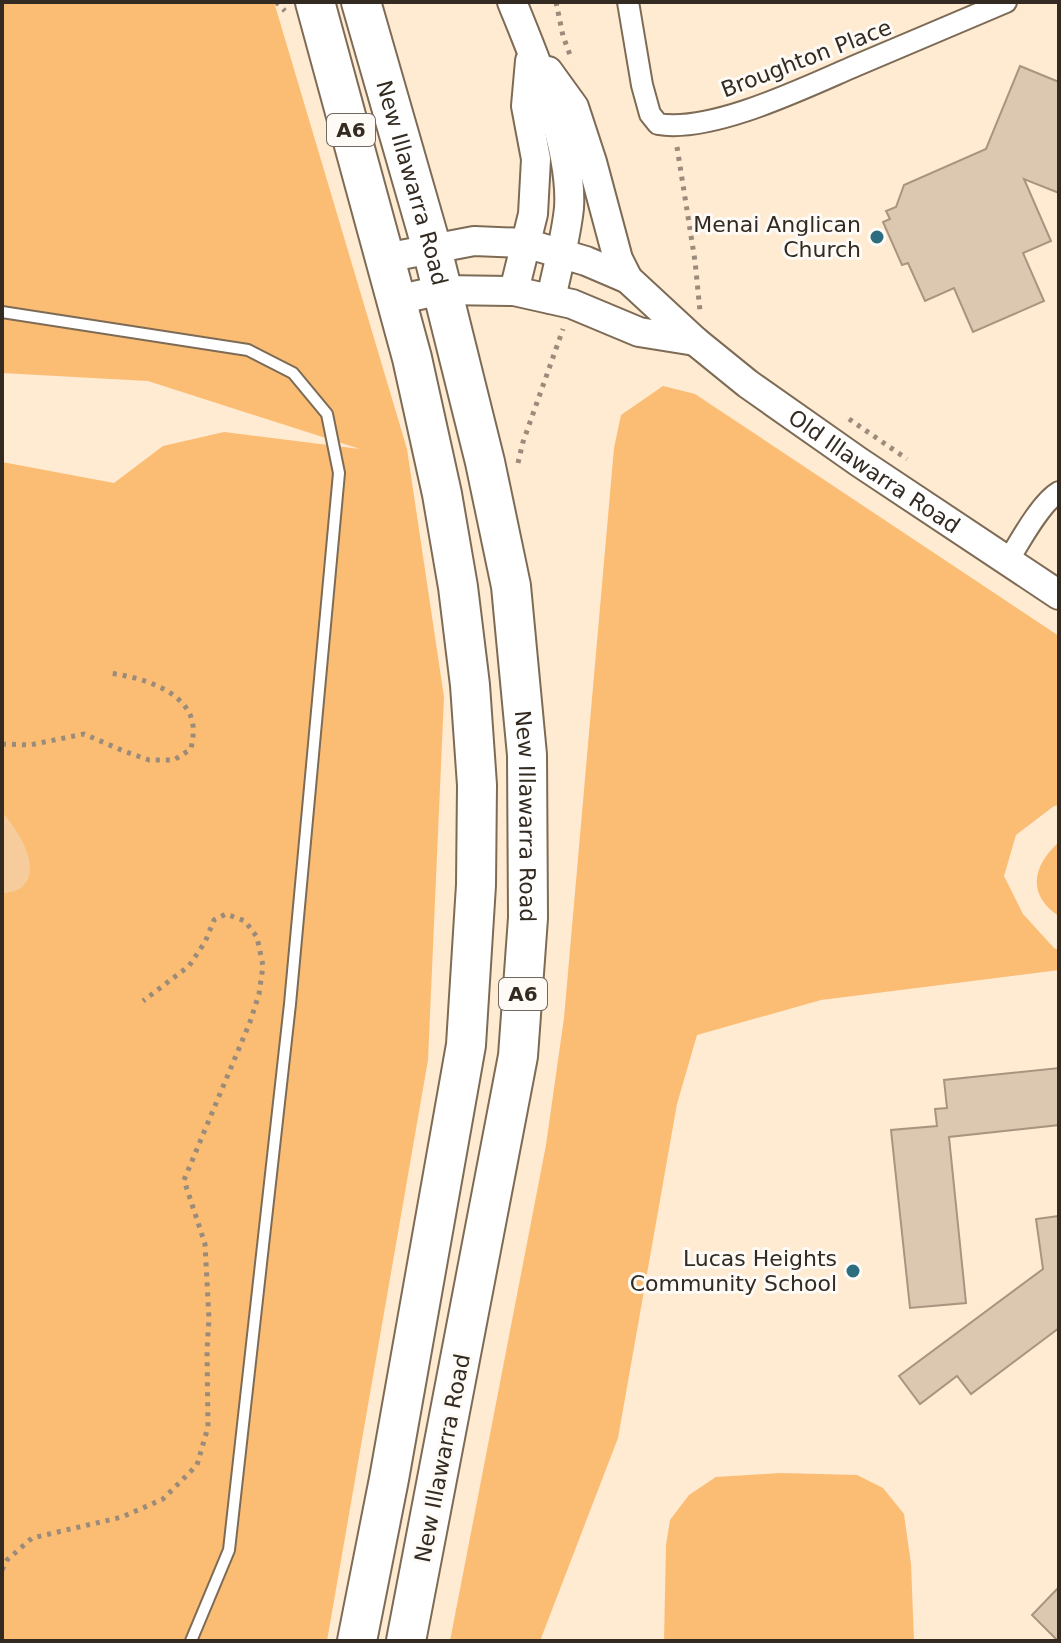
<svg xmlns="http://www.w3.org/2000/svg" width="1061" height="1643" font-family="'DejaVu Sans',sans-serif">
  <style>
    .green { fill: #fbbd73 }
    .water { fill: #f6cc9d }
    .building { fill: #dcc8b1; stroke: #a8957f; stroke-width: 2 }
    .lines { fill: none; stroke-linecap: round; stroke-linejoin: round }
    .lane-casing { stroke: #7d6b56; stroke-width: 14 }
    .street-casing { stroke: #7d6b56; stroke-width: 24 }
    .secondary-casing { stroke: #7d6b56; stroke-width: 32 }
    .highway-casing { stroke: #7d6b56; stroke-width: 42 }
    .path { stroke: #9a8b7b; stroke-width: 5; stroke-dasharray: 4 6; stroke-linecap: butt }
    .lane { stroke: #fff; stroke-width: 10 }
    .street { stroke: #fff; stroke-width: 20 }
    .secondary { stroke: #fff; stroke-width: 28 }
    .highway { stroke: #fff; stroke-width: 38 }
    .poi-dot { fill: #2c6d80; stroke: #fefaf5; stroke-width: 3 }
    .labels { text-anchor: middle; stroke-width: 6; stroke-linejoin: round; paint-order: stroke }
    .shield { fill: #fefaf5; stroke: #706961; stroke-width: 2 }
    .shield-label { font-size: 20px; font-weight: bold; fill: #332b22 }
    .street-label { font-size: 22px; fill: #332b22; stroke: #fefaf5 }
    .poi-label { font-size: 22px; fill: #332b22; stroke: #fefaf5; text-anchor: end }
  </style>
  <rect width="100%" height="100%" fill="#ffead2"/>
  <path class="green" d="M 2,2 L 274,2 L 407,449 L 444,697 L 428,1060 L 327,1641 L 2,1641 L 2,462 L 114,483 L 163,446 L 224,432 L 360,449 L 148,381 L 2,373 Z
    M 663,386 L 695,394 L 1059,636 L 1059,805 L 1054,806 L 1016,835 L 1004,876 L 1023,914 L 1054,948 L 1059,950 L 1059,970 L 821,1000 L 697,1035 L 677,1104 L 618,1438 L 540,1641 L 450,1641 L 546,1145 L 564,1018 L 614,448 L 621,415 Z
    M 1059,842 L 1059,916 C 1026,895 1033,865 1059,842 Z
    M 780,1473 L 857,1475 L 883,1488 L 904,1514 L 911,1564 L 914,1641 L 664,1641 L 666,1545 L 670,1520 L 689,1495 L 716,1477 Z"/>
  <path class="water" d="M 2,812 C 16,827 45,870 21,888 C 15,892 8,892 2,894 Z"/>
  <path class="building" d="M 1020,66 L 1059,82 L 1059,193 L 1024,179 L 1051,241 L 1023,253 L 1044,301 L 973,332 L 954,288 L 925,301 L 908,263 L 902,265 L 883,222 L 890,219 L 886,211 L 896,207 L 904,185 L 986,149 Z
    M 1059,1068 L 1059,1125 L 949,1137 L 966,1303 L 910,1308 L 891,1130 L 937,1126 L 935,1109 L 947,1108 L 944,1080 Z
    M 1059,1216 L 1059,1328 L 971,1394 L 957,1376 L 920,1404 L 899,1376 L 1043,1269 L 1036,1219 Z
    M 1059,1587 L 1059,1641 L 1058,1641 L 1032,1615 Z"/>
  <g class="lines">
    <g class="lane-casing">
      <path id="lane" d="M 2,312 L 248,350 L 293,373 L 327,414 L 339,473 L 290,1004 L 229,1550 L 191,1641"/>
    </g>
    <g class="street-casing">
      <path id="street" d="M 628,2 L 642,85 L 650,114 L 658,124 C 712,133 804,88 855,66 C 905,45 956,23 1006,2
        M 1008,561 C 1019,543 1041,502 1059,492"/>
    </g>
    <g class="secondary-casing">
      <g id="secondary">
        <path d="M 512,2 C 535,59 573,146 569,208 C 566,238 557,269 551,299"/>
        <path d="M 548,71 L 574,107 L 592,162 L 618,259 L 628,279"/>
        <path id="s1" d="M 385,258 L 474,241 L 525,243 L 586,261 L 628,279 L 695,341 L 748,384 L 859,462 L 1059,595"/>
        <path d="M 514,291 L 533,214 L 536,159 L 526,106 L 530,61"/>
        <path d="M 396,300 L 442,290 L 514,291 L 572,304 L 639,332 L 695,341"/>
      </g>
    </g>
    <g class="highway-casing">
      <g id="highway">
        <path d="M 315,2 L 412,358 L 442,494 L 458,587 L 470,685 L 477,785 L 476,885 L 466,1045 L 389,1479 L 357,1641"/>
        <path id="s2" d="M 361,2 L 432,249 L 485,462 L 511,586 L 527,755 L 528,918 L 518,1056 L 406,1641"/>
      </g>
    </g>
    <path class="path" d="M 276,2 L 285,11
      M 556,2 L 563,36 L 570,55
      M 677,147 L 695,261 L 700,311
      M 849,419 L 907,459
      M 518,463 L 523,442 L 563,329
      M 2,744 L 30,745 L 84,734 L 126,752 L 149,760 L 174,760 L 191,749 C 193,738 195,728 191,717 C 180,688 136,676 108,673
      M 2,1570 L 7,1560 L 32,1538 L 122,1517 L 163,1499 L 197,1465 L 208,1427 L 207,1350 L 209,1319 L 205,1244 L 184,1180 L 250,1022 L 259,994 L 263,966 L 257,937 L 245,921 L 226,914 L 214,920 L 205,942 L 189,966 L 143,1001"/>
    <use href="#lane" class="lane"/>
    <use href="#street" class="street"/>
    <use href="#secondary" class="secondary"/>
    <use href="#highway" class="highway"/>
  </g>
  <g class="poi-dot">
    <circle cx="877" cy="237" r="8"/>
    <circle cx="853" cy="1271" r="8"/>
  </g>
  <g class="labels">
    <g class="shield">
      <rect x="327" y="114" width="48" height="32" rx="6"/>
      <rect x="499" y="978" width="48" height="32" rx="6"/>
    </g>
    <g class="shield-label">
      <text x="351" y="137">A6</text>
      <text x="523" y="1001">A6</text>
    </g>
    <g class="street-label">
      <text transform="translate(806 58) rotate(-21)" y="8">Broughton Place</text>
      <text dy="8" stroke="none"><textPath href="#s2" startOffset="188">New Illawarra Road</textPath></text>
      <text dy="8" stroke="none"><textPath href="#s1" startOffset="564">Old Illawarra Road</textPath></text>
      <text dy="8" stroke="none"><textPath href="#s2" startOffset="834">New Illawarra Road</textPath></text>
      <text transform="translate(442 1458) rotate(-79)" y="8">New Illawarra Road</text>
    </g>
    <g class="poi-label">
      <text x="861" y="232">Menai Anglican<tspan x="861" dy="25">Church</tspan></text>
      <text x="837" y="1266">Lucas Heights<tspan x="837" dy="25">Community School</tspan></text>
    </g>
  </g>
  <rect width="1061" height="1643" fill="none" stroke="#332b22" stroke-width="8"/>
</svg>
